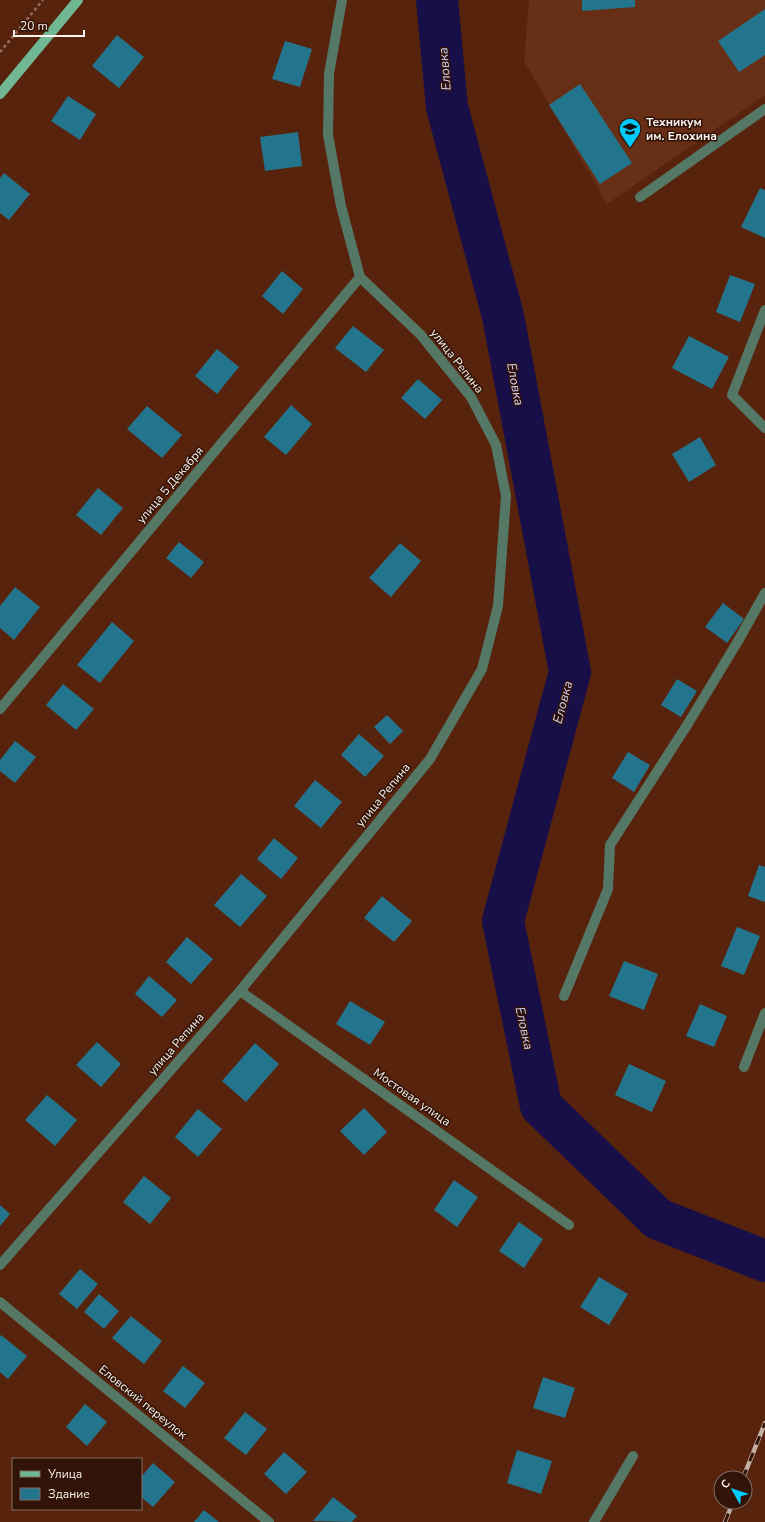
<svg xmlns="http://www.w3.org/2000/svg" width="765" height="1522" font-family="'Nunito Sans',sans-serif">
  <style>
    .built { fill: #672f16 }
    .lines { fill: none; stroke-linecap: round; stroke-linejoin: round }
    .river { stroke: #180f49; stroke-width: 42 }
    .building { fill: #23758d }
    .path { stroke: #957061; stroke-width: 2.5; stroke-dasharray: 3 3; stroke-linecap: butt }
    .minor { stroke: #576; stroke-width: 10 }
    .major { stroke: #70b894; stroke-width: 10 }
    .rail-casing { stroke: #c5afa5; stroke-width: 4.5 }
    .rail { stroke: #311307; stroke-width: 3; stroke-dasharray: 9; stroke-linecap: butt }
    .labels { text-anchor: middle; stroke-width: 3; stroke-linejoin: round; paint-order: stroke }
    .poi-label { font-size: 12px; font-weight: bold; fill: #fbf3ef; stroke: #311307; text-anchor: start }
    .street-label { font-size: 12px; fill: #fbf3ef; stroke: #311307 }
    .water-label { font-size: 13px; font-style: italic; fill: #d0d3fa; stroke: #311307 }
  </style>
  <rect width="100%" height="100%" fill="#58230d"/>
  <path class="built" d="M 529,0 L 765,0 L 765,95 L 607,204 L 524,61 Z"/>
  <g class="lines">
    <path class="river" d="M 437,0 L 447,107 L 503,316 L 570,672 L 503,921 L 541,1106 L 658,1219 L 765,1261"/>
  </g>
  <path class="building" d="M 582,0 L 635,0 L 635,7 L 582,11 Z
    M 765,9 L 765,55 L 739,72 L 718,41 Z
    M 117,35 L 144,57 L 119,88 L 92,66 Z
    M 285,41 L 312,49 L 300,87 L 272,79 Z
    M 580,84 L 632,163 L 600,184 L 549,105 Z
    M 68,96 L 96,114 L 80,140 L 51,121 Z
    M 298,132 L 302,166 L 265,171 L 260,137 Z
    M 4,173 L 30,194 L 9,220 L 0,213 L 0,178 Z
    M 760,188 L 765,190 L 765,238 L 741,227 Z
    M 282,271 L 303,289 L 283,314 L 262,296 Z
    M 730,275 L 755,284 L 740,322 L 716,312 Z
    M 353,326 L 384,350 L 366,372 L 335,348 Z
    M 689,336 L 729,357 L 712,389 L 672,368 Z
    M 217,349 L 239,367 L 217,394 L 195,376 Z
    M 418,379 L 442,400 L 425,419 L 401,398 Z
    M 291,405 L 312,424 L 286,455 L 264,437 Z
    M 147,406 L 182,435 L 162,458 L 127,429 Z
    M 700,437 L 716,465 L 689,482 L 672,454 Z
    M 98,488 L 123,508 L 101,535 L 76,515 Z
    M 179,542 L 204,562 L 191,578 L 166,558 Z
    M 400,543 L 421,561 L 391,597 L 369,578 Z
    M 15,587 L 40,607 L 14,640 L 0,628 L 0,606 Z
    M 723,603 L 744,619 L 727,643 L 705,627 Z
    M 112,622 L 134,641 L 100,683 L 77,665 Z
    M 677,679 L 697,691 L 681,717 L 661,705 Z
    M 63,684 L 94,709 L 76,730 L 46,705 Z
    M 387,715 L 403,731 L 390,744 L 374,727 Z
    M 359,734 L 384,756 L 365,777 L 341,755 Z
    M 15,741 L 36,757 L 15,783 L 0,771 L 0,760 Z
    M 628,752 L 650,765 L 634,792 L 612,778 Z
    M 315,780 L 342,802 L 321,828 L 294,806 Z
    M 274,838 L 298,858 L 281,879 L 257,859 Z
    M 759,865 L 765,867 L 765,902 L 748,896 Z
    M 241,874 L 267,896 L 240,927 L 214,905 Z
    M 382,896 L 412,921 L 394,942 L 364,918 Z
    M 737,927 L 760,936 L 744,975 L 721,966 Z
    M 187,937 L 213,959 L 191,984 L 166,962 Z
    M 624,961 L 658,974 L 644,1010 L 609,996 Z
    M 149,976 L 177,1000 L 162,1017 L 135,994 Z
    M 350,1001 L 385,1022 L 370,1045 L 336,1024 Z
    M 700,1004 L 727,1016 L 714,1047 L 686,1036 Z
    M 97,1042 L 121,1064 L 101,1087 L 76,1065 Z
    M 255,1043 L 279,1064 L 246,1102 L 222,1081 Z
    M 629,1064 L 666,1081 L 652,1112 L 615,1095 Z
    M 47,1095 L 77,1120 L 55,1146 L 25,1120 Z
    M 364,1108 L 387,1132 L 364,1155 L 340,1131 Z
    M 198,1109 L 222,1129 L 198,1157 L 175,1137 Z
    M 144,1176 L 171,1198 L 150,1224 L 123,1202 Z
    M 454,1180 L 478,1197 L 457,1227 L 434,1210 Z
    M 0,1205 L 10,1214 L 0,1226 Z
    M 519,1222 L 543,1239 L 524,1268 L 499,1251 Z
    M 80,1269 L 98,1284 L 77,1309 L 59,1294 Z
    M 599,1277 L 628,1294 L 609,1325 L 580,1307 Z
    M 99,1294 L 119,1311 L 104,1329 L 84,1312 Z
    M 131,1316 L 162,1341 L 144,1364 L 112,1338 Z
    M 1,1335 L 27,1356 L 8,1379 L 0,1372 L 0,1336 Z
    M 183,1366 L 205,1383 L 185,1408 L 163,1391 Z
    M 543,1377 L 575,1388 L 565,1418 L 533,1408 Z
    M 85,1404 L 107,1422 L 87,1446 L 66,1427 Z
    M 245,1412 L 267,1429 L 246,1455 L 224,1438 Z
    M 517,1450 L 552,1461 L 541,1494 L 507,1483 Z
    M 284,1452 L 307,1472 L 286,1494 L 264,1474 Z
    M 153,1463 L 175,1482 L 153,1507 L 141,1497 L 141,1477 Z
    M 333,1497 L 357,1516 L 352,1522 L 313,1521 Z
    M 204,1510 L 219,1522 L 194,1522 Z"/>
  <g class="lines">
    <path class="path" d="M 0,52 L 43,0"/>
    <path class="minor" d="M 342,0 L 329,74 L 328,135 L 341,206 L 360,277
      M 640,197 L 765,109
      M 765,310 L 732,395 L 765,428
      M 0,709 L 360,277
      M 240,991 L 569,1225
      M 564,996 L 608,889 L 610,845 L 689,722 L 738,641 L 765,593
      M 744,1067 L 765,1013
      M 0,1265 L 240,991 L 430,759 L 482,669 L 498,606 L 506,496 L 496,445 L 471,397 L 420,334 L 360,277
      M 0,1302 L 269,1522
      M 594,1522 L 633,1456"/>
    <path class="major" d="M 0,94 L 78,0"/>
    <g class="rail-casing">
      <path id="rail" d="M 743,1478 L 765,1423
        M 725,1522 L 733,1502"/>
    </g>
    <use href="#rail" class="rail"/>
  </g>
  <defs>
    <g id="university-pin" transform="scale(1.15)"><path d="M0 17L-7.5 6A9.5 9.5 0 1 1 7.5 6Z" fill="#00cbf8" stroke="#311307"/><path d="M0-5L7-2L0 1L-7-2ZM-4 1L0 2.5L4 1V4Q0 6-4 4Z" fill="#111"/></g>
  </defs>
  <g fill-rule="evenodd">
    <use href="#university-pin" x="630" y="129"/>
  </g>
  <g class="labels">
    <g class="poi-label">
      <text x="646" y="126">Техникум<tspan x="646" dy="14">им. Елохина</tspan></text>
    </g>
    <g class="street-label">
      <text transform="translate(457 361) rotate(52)" y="4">улица Репина</text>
      <text transform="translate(170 485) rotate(-50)" y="4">улица 5 Декабря</text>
      <text transform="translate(383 795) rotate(-51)" y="4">улица Репина</text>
      <text transform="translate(176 1044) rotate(-49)" y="4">улица Репина</text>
      <text transform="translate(412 1097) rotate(35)" y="4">Мостовая улица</text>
      <text transform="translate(143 1402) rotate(39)" y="4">Еловский переулок</text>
    </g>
    <g class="water-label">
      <text transform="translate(444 69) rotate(-95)" y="5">Еловка</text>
      <text transform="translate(516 384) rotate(79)" y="5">Еловка</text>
      <text transform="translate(562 702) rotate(-75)" y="5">Еловка</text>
      <text transform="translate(525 1028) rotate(78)" y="5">Еловка</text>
    </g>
  </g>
  <rect x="12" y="1458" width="130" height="52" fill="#311307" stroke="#826d64"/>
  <rect x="20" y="1471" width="20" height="6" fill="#70b894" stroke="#826d64"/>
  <text x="48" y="1478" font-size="12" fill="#fbf3ef">Улица</text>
  <rect x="20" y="1488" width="20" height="12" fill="#23758d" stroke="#826d64"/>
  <text x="48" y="1498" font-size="12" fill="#fbf3ef">Здание</text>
  <g transform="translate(733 1490) rotate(309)"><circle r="19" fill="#311307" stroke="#826d64"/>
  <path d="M0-3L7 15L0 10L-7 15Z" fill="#00cbf8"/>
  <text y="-6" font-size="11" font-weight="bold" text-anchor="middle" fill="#fbf3ef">С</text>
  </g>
  <path d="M14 30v6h70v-6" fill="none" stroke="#fbf3ef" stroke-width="2"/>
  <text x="20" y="30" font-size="12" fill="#fbf3ef" stroke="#311307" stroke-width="3" paint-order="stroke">20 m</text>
</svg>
